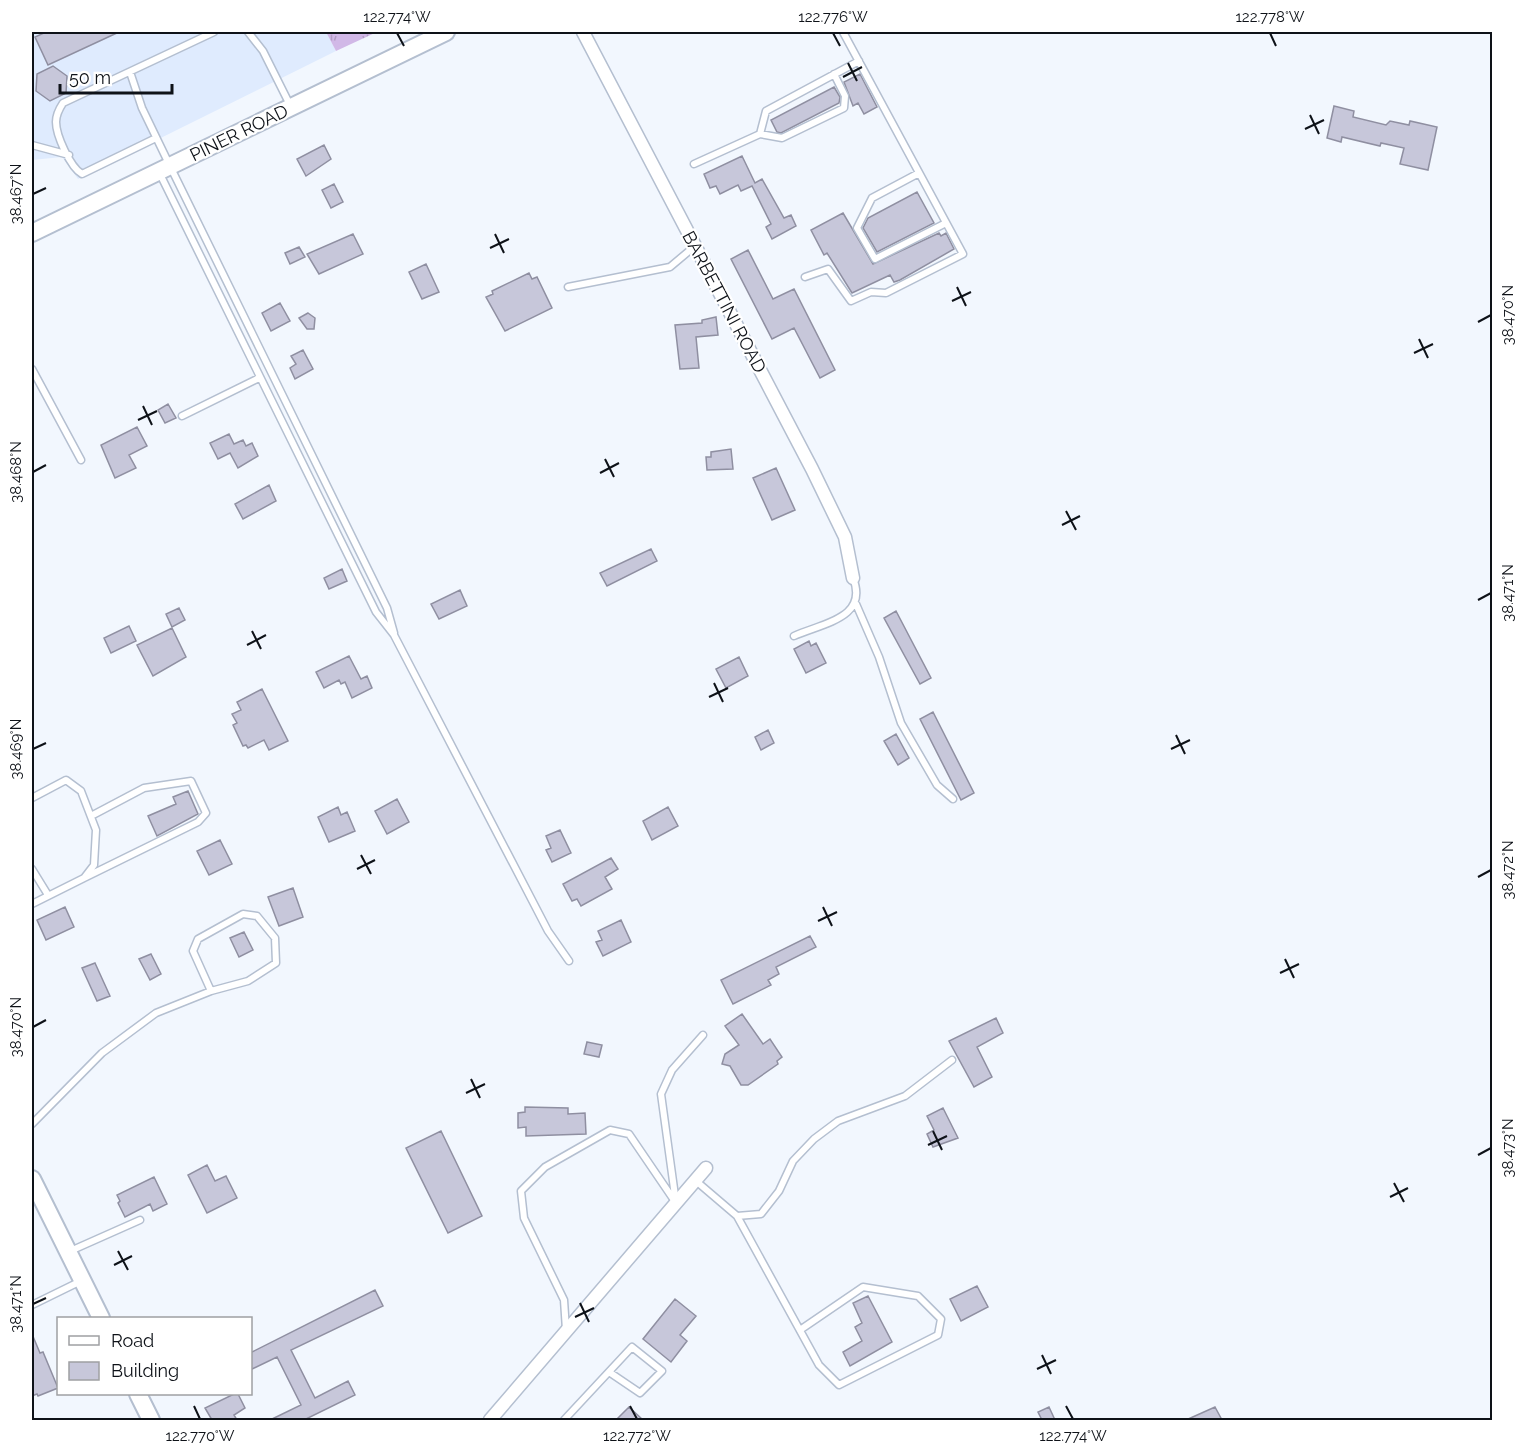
<svg xmlns="http://www.w3.org/2000/svg" width="1524" height="1452" font-family="Raleway,sans-serif">
  <style>
    .built { fill: #dfebfe }
    .park { fill: url(#park-tufts) }
    .building { fill: #c7c7da; stroke: #8f8fa1; stroke-width: 1.5 }
    .lines { fill: none; stroke-linecap: round; stroke-linejoin: round }
    .lane-casing { stroke: #b4bfd0; stroke-width: 9 }
    .street-casing { stroke: #b4bfd0; stroke-width: 15 }
    .secondary-casing { stroke: #b4bfd0; stroke-width: 20 }
    .lane { stroke: #fff; stroke-width: 6 }
    .street { stroke: #fff; stroke-width: 12 }
    .secondary { stroke: #fff; stroke-width: 16 }
    .ticks { fill: none; stroke: #0e1218; stroke-width: 2 }
    .labels { text-anchor: middle; stroke-width: 4.5; stroke-linejoin: round; paint-order: stroke }
    .street-label { font-size: 18px; fill: #0e1218; stroke: #fff }
    .neatline { fill: none; stroke: #0e1218; stroke-width: 2 }
    .ticks-label { font-size: 15px; text-anchor: middle; fill: #0e1218 }
  </style>
  <defs>
    <pattern id="park-tufts" width="24" height="20" patternUnits="userSpaceOnUse" patternTransform="scale(1.5)"><rect width="24" height="20" fill="#d1b8e7"/><path d="M3 7l-1-3M5 7V3M7 7l1-3M15 17l-1-3M17 17v-4M19 17l1-3" fill="none" stroke="#b29dc5"/></pattern>
  </defs>
  <rect width="100%" height="100%" fill="#f2f7fe"/>
  <path class="built" d="M 32,32 L 326,32 L 336,51 L 78,179 L 62,157 L 32,160 Z"/>
  <path class="park" d="M 326,32 L 377,32 L 336,51 Z"/>
  <path class="building" d="M 46,32 L 119,32 L 48,65 L 35,37 Z
    M 53,66 L 67,76 L 66,93 L 50,101 L 36,91 L 37,74 Z
    M 860,74 L 877,107 L 864,114 L 858,103 L 853,106 L 844,82 Z
    M 834,87 L 840,97 L 839,103 L 781,133 L 777,132 L 771,120 Z
    M 1334,106 L 1354,111 L 1353,117 L 1386,125 L 1390,121 L 1409,125 L 1410,121 L 1437,127 L 1428,170 L 1400,164 L 1404,148 L 1381,143 L 1380,146 L 1342,137 L 1341,142 L 1327,138 Z
    M 324,145 L 331,159 L 306,176 L 297,159 Z
    M 742,156 L 755,183 L 762,179 L 784,218 L 791,215 L 796,226 L 772,239 L 766,227 L 771,224 L 752,186 L 741,191 L 738,185 L 720,194 L 716,186 L 710,188 L 704,174 Z
    M 334,184 L 343,202 L 331,208 L 322,190 Z
    M 917,192 L 934,223 L 877,252 L 863,228 L 868,218 Z
    M 843,213 L 873,264 L 939,233 L 941,236 L 946,233 L 954,249 L 900,280 L 894,282 L 890,275 L 852,293 L 827,253 L 824,255 L 811,230 Z
    M 353,234 L 363,254 L 319,274 L 307,254 Z
    M 299,247 L 305,257 L 290,264 L 285,253 Z
    M 748,250 L 773,299 L 794,289 L 835,370 L 820,378 L 794,328 L 772,339 L 731,259 Z
    M 426,264 L 439,292 L 422,299 L 409,272 Z
    M 529,273 L 532,279 L 537,277 L 552,308 L 505,331 L 486,297 L 493,294 L 492,291 Z
    M 280,303 L 290,321 L 271,331 L 262,313 Z
    M 308,313 L 315,318 L 314,329 L 307,329 L 299,318 Z
    M 716,317 L 718,335 L 696,337 L 699,368 L 680,369 L 675,325 L 702,323 L 702,320 Z
    M 303,350 L 313,369 L 295,379 L 290,368 L 296,364 L 291,356 Z
    M 168,404 L 176,418 L 165,423 L 158,410 Z
    M 137,427 L 147,446 L 129,455 L 136,468 L 115,478 L 101,445 Z
    M 229,434 L 234,444 L 243,440 L 246,446 L 252,443 L 258,456 L 238,468 L 230,453 L 218,459 L 210,443 Z
    M 731,449 L 733,469 L 707,470 L 706,457 L 711,457 L 711,452 Z
    M 776,468 L 795,510 L 772,520 L 753,478 Z
    M 269,485 L 276,501 L 243,519 L 235,504 Z
    M 651,549 L 657,561 L 607,586 L 600,573 Z
    M 342,569 L 347,581 L 329,589 L 324,578 Z
    M 460,590 L 467,606 L 439,619 L 431,604 Z
    M 179,608 L 185,620 L 172,627 L 166,614 Z
    M 896,611 L 931,678 L 920,684 L 884,618 Z
    M 129,626 L 136,641 L 111,653 L 104,638 Z
    M 172,628 L 186,657 L 153,676 L 137,645 Z
    M 809,641 L 811,646 L 816,643 L 826,663 L 806,673 L 794,649 Z
    M 349,656 L 361,679 L 367,676 L 372,688 L 352,698 L 345,682 L 341,684 L 339,680 L 324,688 L 316,672 Z
    M 739,657 L 748,676 L 726,688 L 716,669 Z
    M 262,689 L 288,741 L 269,750 L 264,740 L 248,748 L 246,745 L 243,746 L 233,725 L 237,723 L 232,714 L 241,710 L 237,702 Z
    M 933,712 L 974,793 L 961,800 L 920,719 Z
    M 768,730 L 774,743 L 761,750 L 755,737 Z
    M 896,734 L 909,758 L 898,765 L 884,741 Z
    M 188,791 L 198,814 L 157,836 L 148,816 L 176,804 L 173,797 Z
    M 397,799 L 409,822 L 387,834 L 375,811 Z
    M 338,807 L 341,815 L 347,812 L 355,831 L 329,842 L 318,817 Z
    M 668,807 L 678,826 L 652,840 L 643,821 Z
    M 560,830 L 571,853 L 552,862 L 546,850 L 551,848 L 546,836 Z
    M 220,840 L 232,864 L 209,875 L 197,851 Z
    M 611,858 L 618,869 L 605,877 L 612,889 L 581,906 L 577,899 L 572,901 L 563,884 Z
    M 293,888 L 303,917 L 279,926 L 268,897 Z
    M 65,907 L 74,927 L 46,940 L 37,920 Z
    M 621,920 L 631,942 L 603,956 L 596,942 L 602,940 L 598,931 Z
    M 244,932 L 253,950 L 239,957 L 230,938 Z
    M 810,936 L 816,947 L 776,967 L 779,974 L 768,980 L 771,985 L 733,1004 L 721,980 Z
    M 151,954 L 161,974 L 150,980 L 139,959 Z
    M 95,963 L 110,996 L 97,1001 L 82,968 Z
    M 742,1014 L 763,1044 L 770,1039 L 782,1057 L 777,1061 L 778,1064 L 748,1085 L 741,1085 L 730,1066 L 722,1064 L 725,1054 L 739,1045 L 725,1026 Z
    M 996,1018 L 1003,1033 L 977,1047 L 992,1077 L 974,1087 L 949,1041 Z
    M 587,1042 L 602,1045 L 599,1057 L 584,1054 Z
    M 525,1107 L 568,1108 L 568,1114 L 585,1113 L 586,1134 L 526,1136 L 526,1127 L 518,1128 L 518,1113 L 525,1112 Z
    M 943,1108 L 958,1138 L 933,1147 L 927,1134 L 934,1130 L 927,1116 Z
    M 441,1131 L 482,1216 L 448,1233 L 406,1148 Z
    M 207,1165 L 215,1181 L 226,1176 L 237,1198 L 207,1213 L 188,1175 Z
    M 154,1177 L 167,1204 L 153,1211 L 150,1204 L 125,1217 L 118,1203 L 120,1201 L 117,1195 Z
    M 977,1286 L 988,1307 L 961,1321 L 950,1299 Z
    M 375,1290 L 383,1306 L 291,1350 L 315,1398 L 348,1381 L 355,1395 L 304,1420 L 270,1420 L 301,1405 L 277,1357 L 250,1370 L 250,1353 Z
    M 868,1296 L 892,1342 L 850,1366 L 843,1352 L 862,1341 L 855,1327 L 862,1323 L 853,1303 Z
    M 675,1299 L 696,1316 L 680,1335 L 687,1341 L 671,1362 L 643,1339 Z
    M 32,1334 L 40,1353 L 43,1352 L 58,1388 L 38,1396 L 37,1394 L 32,1396 Z
    M 234,1394 L 238,1394 L 245,1408 L 234,1415 L 237,1420 L 212,1420 L 205,1408 Z
    M 629,1407 L 643,1420 L 616,1420 Z
    M 1049,1407 L 1055,1420 L 1042,1420 L 1038,1412 Z
    M 1215,1407 L 1222,1420 L 1186,1420 Z"/>
  <g class="lines">
    <g class="lane-casing">
      <path id="lane" d="M 248,32 L 263,51 L 291,107
        M 130,72 L 142,108 L 170,166 L 387,608 L 394,633
        M 760,134 L 782,138 L 844,108 L 845,96 L 834,74
        M 156,138 L 82,174 C 70,167 56,135 56,122 C 56,115 59,109 63,103 L 214,32
        M 32,145 L 69,155
        M 694,164 L 760,134 L 766,111 L 859,61
        M 159,172 L 376,612 L 394,635 L 548,931 L 569,961
        M 919,173 L 872,198 L 857,228 L 875,259 L 946,223
        M 805,277 L 828,269 L 851,301 L 871,292 L 886,293 L 963,254 L 843,32
        M 568,287 L 670,267 L 695,246
        M 32,369 L 81,460
        M 182,416 L 259,378
        M 856,604 L 879,657 L 901,723 L 937,785 L 953,799
        M 794,636 C 823,623 869,618 853,578
        M 32,798 L 66,780 L 81,791 L 96,830 L 94,865 L 84,878 L 32,904
        M 32,869 L 48,895
        M 84,878 L 198,822 L 206,813 L 191,781 L 144,788 L 91,816
        M 32,1124 L 102,1053 L 156,1013 L 211,991 L 248,981 L 276,963 L 275,938 L 257,916 L 243,914 L 198,939 L 193,951 L 211,991
        M 696,1181 L 737,1216 L 761,1214 L 779,1191 L 793,1161 L 814,1139 L 838,1121 L 905,1096 L 952,1060
        M 737,1216 L 819,1365 L 839,1385 L 938,1335 L 941,1319 L 918,1296 L 863,1287 L 800,1330
        M 68,1252 L 140,1220
        M 32,1305 L 81,1281
        M 566,1330 L 564,1300 L 524,1218 L 521,1191 L 545,1167 L 610,1130 L 629,1134 L 676,1203 L 661,1094 L 672,1070 L 703,1035
        M 564,1420 L 632,1347 L 662,1371 L 640,1393 L 609,1372"/>
    </g>
    <g class="street-casing">
      <path id="street" d="M 583,32 L 812,469 L 845,537 L 853,578
        M 490,1420 L 706,1168"/>
    </g>
    <g class="secondary-casing">
      <path id="secondary" d="M 32,233 L 446,32
        M 32,1179 L 101,1318
        M 138,1394 L 151,1420"/>
    </g>
    <use href="#lane" class="lane"/>
    <use href="#street" class="street"/>
    <use href="#secondary" class="secondary"/>
  </g>
  <path class="ticks" d="M 397,33 L 404,46M 833,33 L 840,46M 1270,33 L 1276,46M 848,63 L 857,81M 843,77 L 862,67M 1310,115 L 1319,134M 1305,129 L 1324,120M 33,194 L 46,188M 495,234 L 504,253M 490,248 L 509,239M 957,287 L 966,306M 952,301 L 971,292M 1478,322 L 1491,315M 1419,339 L 1428,358M 1414,353 L 1433,344M 143,406 L 152,425M 138,420 L 157,411M 605,459 L 614,477M 33,472 L 46,465M 600,473 L 619,463M 1066,511 L 1076,530M 1062,525 L 1080,516M 1478,600 L 1491,593M 252,631 L 261,649M 247,645 L 266,635M 714,683 L 723,702M 709,697 L 728,688M 1176,735 L 1185,754M 33,749 L 46,743M 1171,749 L 1190,740M 361,855 L 371,874M 357,869 L 375,860M 1478,877 L 1491,870M 823,907 L 832,926M 818,921 L 837,912M 1285,959 L 1294,978M 1280,973 L 1299,964M 33,1027 L 46,1020M 471,1079 L 480,1098M 466,1093 L 485,1084M 933,1131 L 942,1150M 928,1145 L 947,1136M 1478,1155 L 1491,1148M 1394,1183 L 1404,1202M 1390,1197 L 1408,1188M 118,1251 L 128,1270M 114,1265 L 132,1256M 580,1303 L 589,1322M 33,1304 L 46,1298M 575,1317 L 594,1308M 1042,1355 L 1051,1374M 1037,1369 L 1056,1360M 194,1406 L 200,1419M 630,1406 L 637,1419M 1066,1406 L 1073,1419"/>
  <g class="labels">
    <g class="street-label">
      <text transform="translate(239 133) rotate(-26)" y="6">PINER ROAD</text>
      <text transform="translate(724 302) rotate(62)" y="6">BARBETTINI ROAD</text>
    </g>
  </g>
  <rect width="1524" height="1452" fill="none" stroke="#ffffff" stroke-width="66"/>
  <rect x="57" y="1317" width="195" height="78" fill="#ffffff" stroke="#9fa0a3" stroke-width="1.5"/>
  <rect x="69" y="1336" width="30" height="9" fill="#ffffff" stroke="#9fa0a3" stroke-width="1.5"/>
  <text x="111" y="1347" font-size="18" fill="#0e1218">Road</text>
  <rect x="69" y="1362" width="30" height="18" fill="#c7c7da" stroke="#9fa0a3" stroke-width="1.5"/>
  <text x="111" y="1377" font-size="18" fill="#0e1218">Building</text>
  <path d="M60 84v9h112v-9" fill="none" stroke="#0e1218" stroke-width="3"/>
  <text x="69" y="84" font-size="18" fill="#0e1218" stroke="#ffffff" stroke-width="4.5" paint-order="stroke">50 m</text>
  <rect x="33" y="33" width="1458" height="1386" class="neatline"/>
  <g class="ticks-label">
    <text x="397" y="22">122.774°W</text>
    <text x="833" y="22">122.776°W</text>
    <text x="1270" y="22">122.778°W</text>
    <text transform="translate(16 194) rotate(-90)" y="5">38.467°N</text>
    <text transform="translate(1508 315) rotate(-90)" y="5">38.470°N</text>
    <text transform="translate(16 472) rotate(-90)" y="5">38.468°N</text>
    <text transform="translate(1508 593) rotate(-90)" y="5">38.471°N</text>
    <text transform="translate(16 749) rotate(-90)" y="5">38.469°N</text>
    <text transform="translate(1508 870) rotate(-90)" y="5">38.472°N</text>
    <text transform="translate(16 1027) rotate(-90)" y="5">38.470°N</text>
    <text transform="translate(1508 1148) rotate(-90)" y="5">38.473°N</text>
    <text transform="translate(16 1304) rotate(-90)" y="5">38.471°N</text>
    <text x="200" y="1441">122.770°W</text>
    <text x="637" y="1441">122.772°W</text>
    <text x="1073" y="1441">122.774°W</text>
  </g>
</svg>
